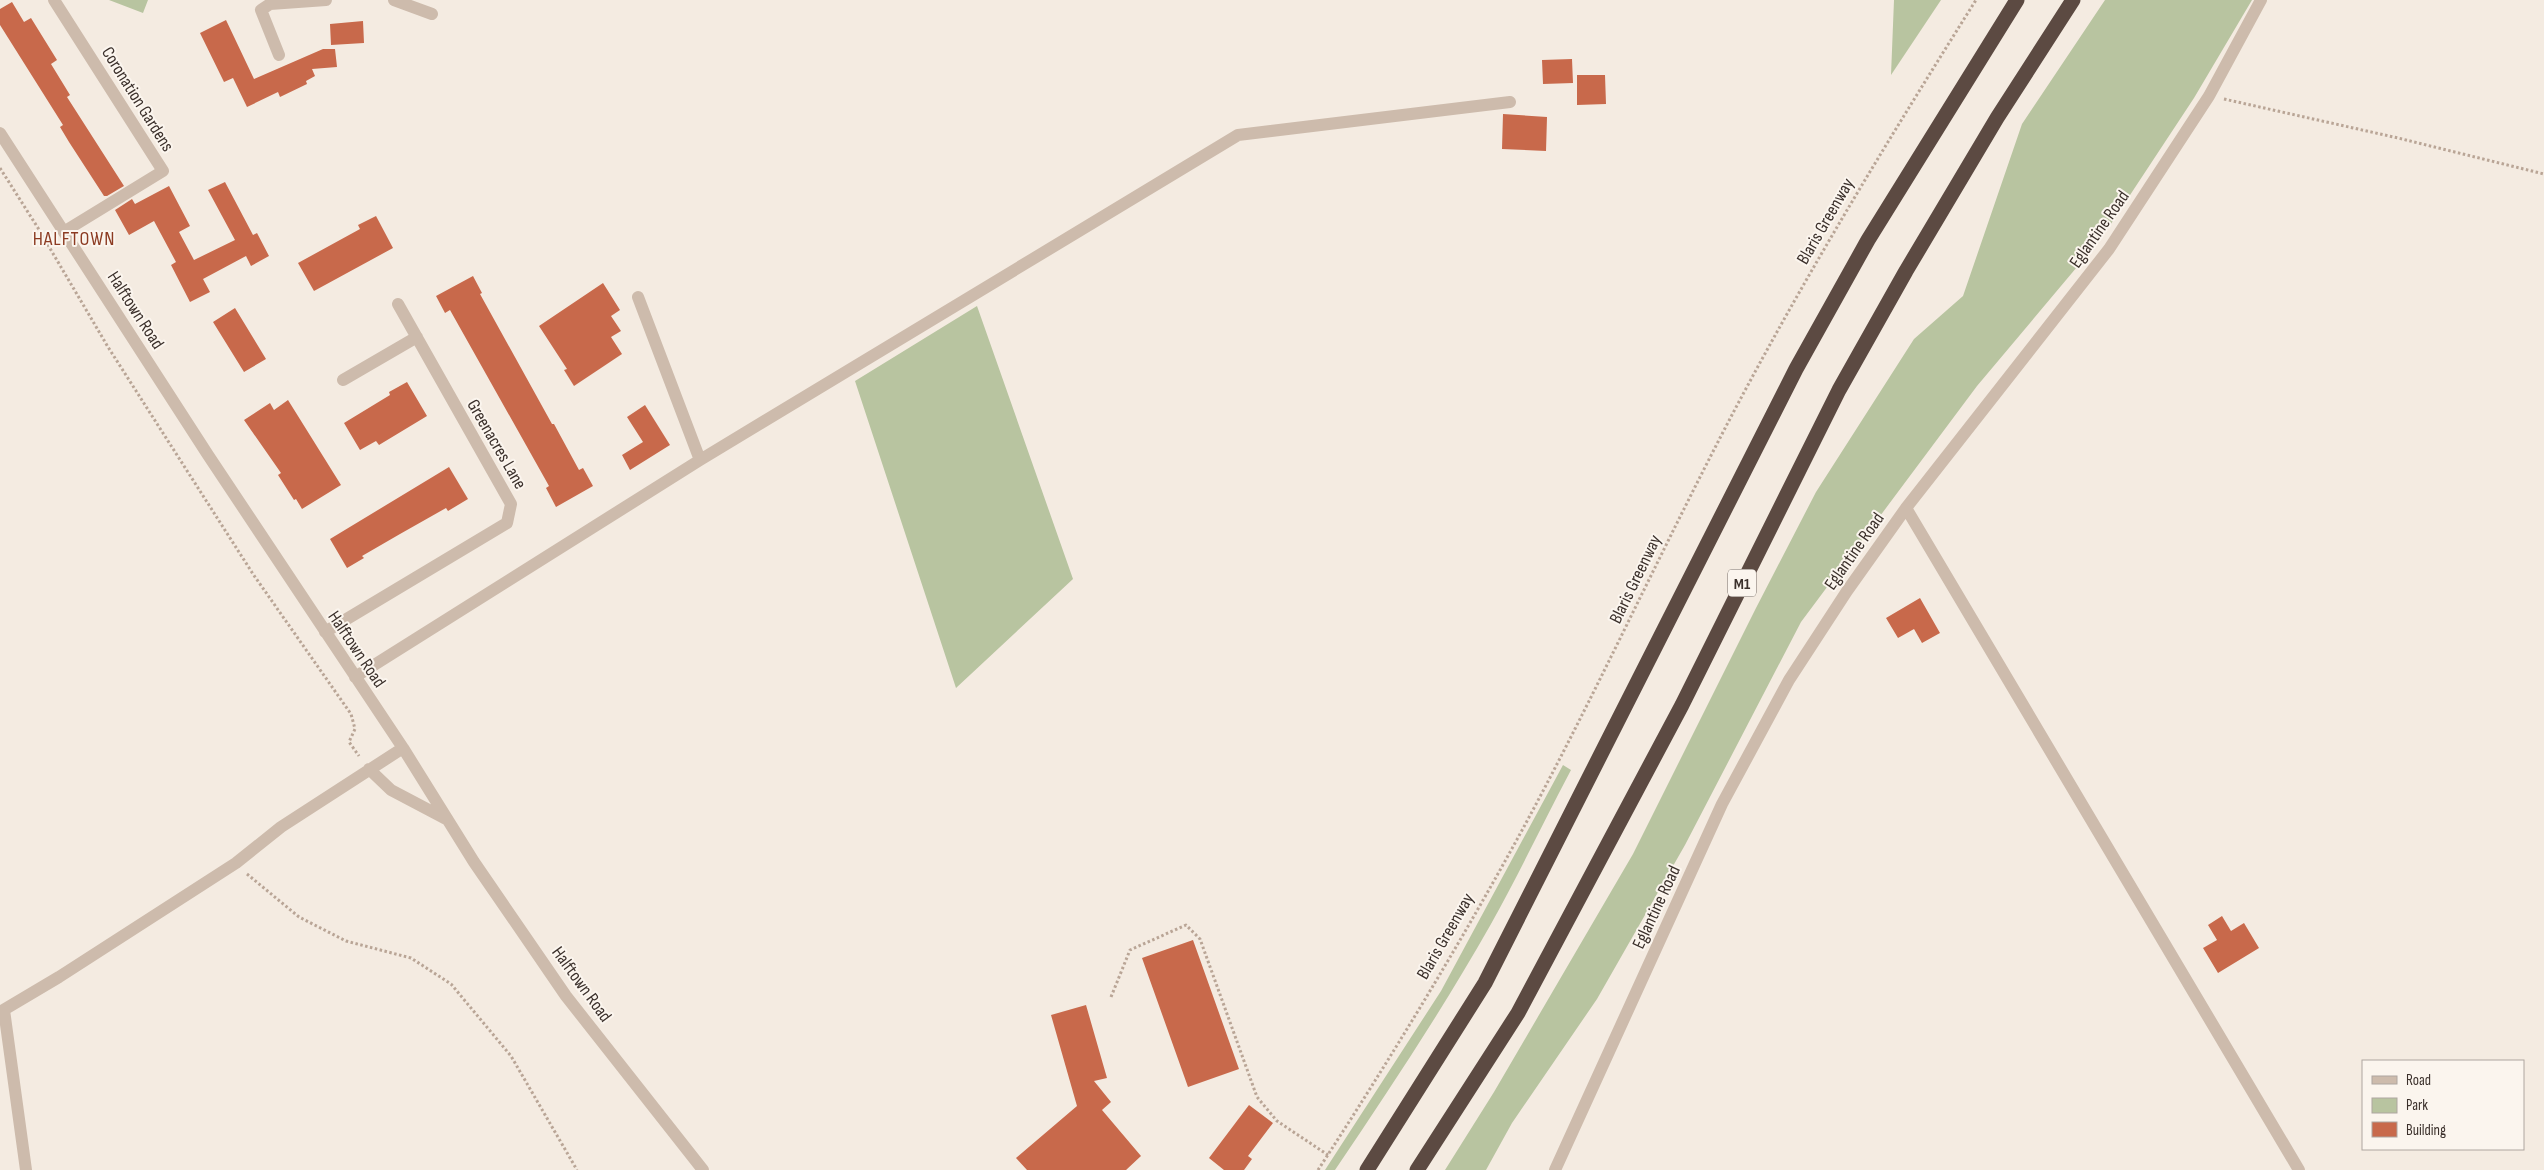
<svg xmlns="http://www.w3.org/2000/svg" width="2544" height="1170" font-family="'Sofia Sans Condensed',sans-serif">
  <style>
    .green { fill: #b8c4a0 }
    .building { fill: #c8694b }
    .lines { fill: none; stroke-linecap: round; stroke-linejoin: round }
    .path { stroke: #b9a596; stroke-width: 3; stroke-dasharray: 2.5 2.5; stroke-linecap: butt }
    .minor { stroke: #cdbbac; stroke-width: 12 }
    .highway { stroke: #5c4a42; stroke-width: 15 }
    .labels { text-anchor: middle; stroke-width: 4; stroke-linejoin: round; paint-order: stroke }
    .shield { fill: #fbf5ee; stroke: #756b66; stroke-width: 1 }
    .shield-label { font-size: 16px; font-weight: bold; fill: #3b302b }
    .street-label { font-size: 18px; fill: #3b302b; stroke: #fbf5ee }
    .quarter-label { font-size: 20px; letter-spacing: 1px; fill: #8c3b22; stroke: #fbf5ee }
  </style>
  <rect width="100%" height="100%" fill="#f4ebe1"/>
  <path class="green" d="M 109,0 L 148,0 L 143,13 Z
    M 1894,0 L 1941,0 L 1891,75 Z
    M 2105,0 L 2252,0 L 2194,98 L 2103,236 L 1977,386 L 1801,622 L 1685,845 L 1597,999 L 1512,1123 L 1486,1170 L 1445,1170 L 1494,1092 L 1633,854 L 1756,608 L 1816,492 L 1914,339 L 1963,296 L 2022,124 Z
    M 977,306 L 1073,579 L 956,688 L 855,381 Z
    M 1563,765 L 1571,770 C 1544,821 1519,874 1491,924 C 1443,1009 1389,1090 1335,1170 L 1325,1170 L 1441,991 Z"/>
  <path class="building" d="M 12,2 L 24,22 L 31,18 L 57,60 L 51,64 L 70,95 L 67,97 L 124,186 L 107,196 L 104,196 L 69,142 L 60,127 L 63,125 L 0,25 L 0,9 Z
    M 226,20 L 254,79 L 323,49 L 335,49 L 337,67 L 312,69 L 315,76 L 306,81 L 307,84 L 280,97 L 278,92 L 247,107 L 233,78 L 224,82 L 200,33 Z
    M 363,21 L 364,43 L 331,45 L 330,24 Z
    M 1572,59 L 1573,83 L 1543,84 L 1542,60 Z
    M 1577,75 L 1605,75 L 1606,104 L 1577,105 Z
    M 1503,114 L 1547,117 L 1546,151 L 1502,149 Z
    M 225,182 L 253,235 L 257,233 L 269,256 L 251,266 L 246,256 L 203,279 L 210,292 L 190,302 L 171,265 L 176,262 L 154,221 L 129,235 L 115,210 L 132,199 L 135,204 L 169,186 L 190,226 L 179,232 L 194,260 L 235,240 L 208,190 Z
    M 376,216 L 393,248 L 314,291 L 298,263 L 360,229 L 358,225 Z
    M 473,276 L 482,293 L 480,294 L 552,424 L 554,424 L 579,470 L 583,468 L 593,486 L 556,507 L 546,488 L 549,486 L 450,310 L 445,313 L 436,296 Z
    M 603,283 L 620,310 L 611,316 L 621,331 L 611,337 L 622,354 L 574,386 L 564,370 L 567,369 L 539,326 Z
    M 235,308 L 266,359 L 244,372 L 213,322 Z
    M 407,382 L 427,416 L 379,445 L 376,441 L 360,450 L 344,423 L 390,395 L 389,392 Z
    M 288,400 L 341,485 L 302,509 L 296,499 L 294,500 L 278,475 L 281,473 L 244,420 L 270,403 L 274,410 Z
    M 645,405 L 670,445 L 630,470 L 622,455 L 643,442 L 627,417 Z
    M 449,467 L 468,499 L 448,511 L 446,508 L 400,534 L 362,556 L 364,558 L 347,568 L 330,539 Z
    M 1920,598 L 1940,633 L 1922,643 L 1914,629 L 1898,638 L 1886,618 Z
    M 2222,916 L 2231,931 L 2244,923 L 2259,948 L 2218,973 L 2203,948 L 2217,940 L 2208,925 Z
    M 1193,940 L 1239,1069 L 1188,1087 L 1142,958 Z
    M 1086,1005 L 1107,1078 L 1094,1081 L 1111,1102 L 1102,1110 L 1141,1156 L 1126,1170 L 1027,1170 L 1016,1158 L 1077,1106 L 1051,1015 Z
    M 1249,1105 L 1273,1123 L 1248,1156 L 1252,1159 L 1244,1170 L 1224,1170 L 1209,1158 Z"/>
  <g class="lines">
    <path class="path" d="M 2224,99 L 2398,138 L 2544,174
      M 0,168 L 38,228 L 108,347 L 253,574 L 351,714 L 355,729 L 349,742 L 359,756
      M 247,874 L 299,917 L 346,941 L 411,958 L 451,984 L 511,1056 L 577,1170
      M 1111,997 L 1130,950 L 1186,925 L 1200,939 L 1257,1097 L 1277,1121 L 1328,1155
      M 1318,1170 C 1389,1061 1457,949 1520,834 C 1595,696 1660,552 1733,413 C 1808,271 1891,135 1976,0"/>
    <path class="minor" d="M 54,0 L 163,171 L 65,231
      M 394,0 L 432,14
      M 279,55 L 261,10 L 270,4 L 326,0
      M 0,133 L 208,455 L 403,748 L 474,862 L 566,996 L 703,1170
      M 638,297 L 700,460
      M 343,380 L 417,337
      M 1906,508 L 2299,1170
      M 325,632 L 507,523 L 511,504 L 398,304
      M 355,677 L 700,460 L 1238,135 L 1510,102
      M 369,769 L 391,790 L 446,819
      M 4,1010 L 26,1170
      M 0,1012 L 59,977 L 236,863 L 281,827 L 403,748
      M 1555,1170 L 1722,804 L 1789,680 L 1847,591 L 1906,508 L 2109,249 L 2209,96 L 2261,0"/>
    <path class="highway" d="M 1367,1170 L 1485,983 L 1796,369 L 1868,240 L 2017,0
      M 1417,1170 L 1518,1013 L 1682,705 L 1839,390 L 1906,271 L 1997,118 L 2073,0"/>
  </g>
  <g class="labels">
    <rect class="shield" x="1728" y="569.5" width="28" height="27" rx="4"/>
    <g class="shield-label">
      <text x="1742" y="589">M1</text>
    </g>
    <g class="street-label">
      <text transform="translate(138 99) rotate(58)" y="6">Coronation Gardens</text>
      <text transform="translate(1825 221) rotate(-60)" y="6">Blaris Greenway</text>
      <text transform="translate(2099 229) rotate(-55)" y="6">Eglantine Road</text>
      <text transform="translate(136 310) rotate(57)" y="6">Halftown Road</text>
      <text transform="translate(497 444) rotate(60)" y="6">Greenacres Lane</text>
      <text transform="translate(1854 551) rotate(-55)" y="6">Eglantine Road</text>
      <text transform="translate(1635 579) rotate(-64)" y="6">Blaris Greenway</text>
      <text transform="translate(357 649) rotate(56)" y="6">Halftown Road</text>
      <text transform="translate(1656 907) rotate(-65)" y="6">Eglantine Road</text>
      <text transform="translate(1445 936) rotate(-60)" y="6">Blaris Greenway</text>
      <text transform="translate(582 984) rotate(54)" y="6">Halftown Road</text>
    </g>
    <g class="quarter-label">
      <text x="74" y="245">HALFTOWN</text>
    </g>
  </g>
  <rect x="2362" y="1060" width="162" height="90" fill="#fbf5ee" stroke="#aea6a0"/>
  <rect x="2372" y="1076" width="25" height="8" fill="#cdbbac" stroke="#aea6a0"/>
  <text x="2406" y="1085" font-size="15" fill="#3b302b">Road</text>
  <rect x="2372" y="1098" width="25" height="15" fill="#b8c4a0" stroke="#aea6a0"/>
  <text x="2406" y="1110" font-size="15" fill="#3b302b">Park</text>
  <rect x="2372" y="1122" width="25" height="15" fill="#c8694b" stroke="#aea6a0"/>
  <text x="2406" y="1135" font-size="15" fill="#3b302b">Building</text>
</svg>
